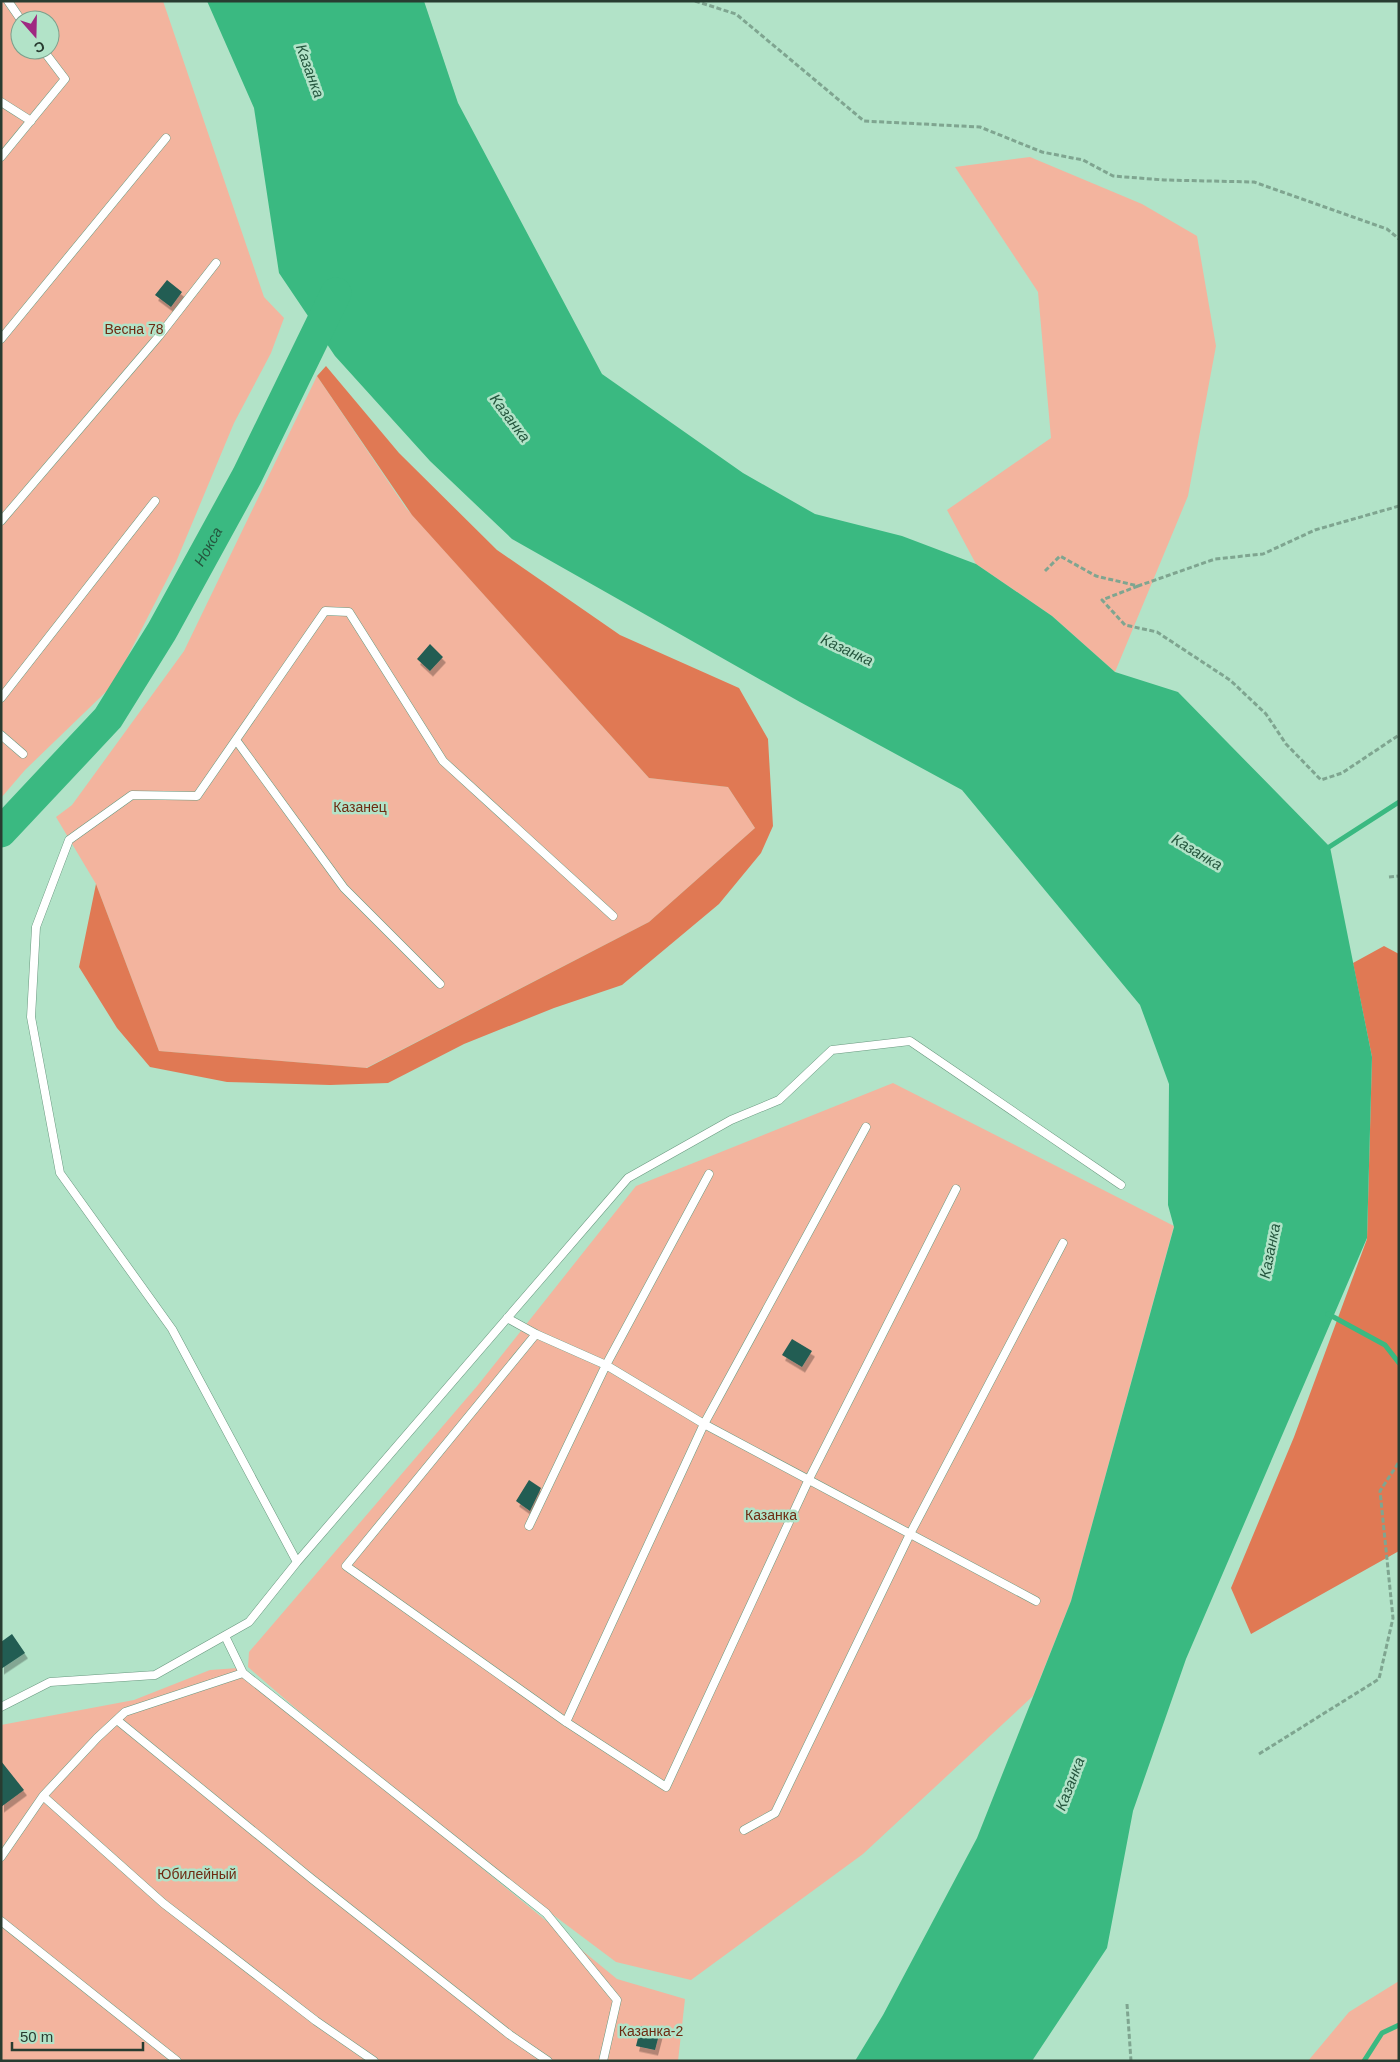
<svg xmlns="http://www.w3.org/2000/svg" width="1400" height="2062" font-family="Helvetica,sans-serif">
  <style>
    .green { fill: #f3b49e; fill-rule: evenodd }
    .forest { fill: #e07954 }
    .water { fill: #3ab981 }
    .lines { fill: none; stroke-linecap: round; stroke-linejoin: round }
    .stream { stroke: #3ab981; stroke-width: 5 }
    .river { stroke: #3ab981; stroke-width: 31 }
    .building { fill: #225d53; filter: url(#shadow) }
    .lane-casing { stroke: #69987f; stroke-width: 9 }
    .path { stroke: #7fa590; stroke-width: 3; stroke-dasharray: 5 2.5; stroke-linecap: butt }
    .lane { stroke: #fff; stroke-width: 8 }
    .labels { text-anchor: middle; stroke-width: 5; stroke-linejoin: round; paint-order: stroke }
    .park-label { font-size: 14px; fill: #6d2b12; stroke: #b2e3c8 }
    .water-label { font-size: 15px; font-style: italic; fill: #25563e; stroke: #b2e3c8 }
  </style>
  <defs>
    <filter id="shadow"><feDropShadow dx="3" dy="5.5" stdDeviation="0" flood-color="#0004"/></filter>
  </defs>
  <rect width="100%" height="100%" fill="#b2e3c8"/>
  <path class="green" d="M 1,1 L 163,1 L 264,297 L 284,318 L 271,353 L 234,423 L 176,562 L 113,685 L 25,770 L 1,798 ZM 20,20 L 50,20 L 50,50 L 20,50 Z
    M 1030,157 L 1142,204 L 1197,236 L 1216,346 L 1188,496 L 1115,672 L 1052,616 L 976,564 L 947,510 L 1051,438 L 1038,292 L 955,167 Z
    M 317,376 L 406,508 L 649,778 L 728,787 L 755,828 L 649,922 L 366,1068 L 159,1051 L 96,884 L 56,817 L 72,805 L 184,651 Z
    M 893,1083 L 1174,1226 L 1071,1601 L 1033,1696 L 863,1854 L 691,1980 L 616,1962 L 536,1902 L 300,1712 L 248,1667 L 249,1652 L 478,1385 L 636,1186 Z
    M 238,1668 L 617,1979 L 685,1999 L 678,2061 L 1,2061 L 1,1725 L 134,1700 L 210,1670 Z
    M 1399,1981 L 1399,2061 L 1308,2061 L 1349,2012 Z"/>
  <path class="forest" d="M 326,366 L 399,453 L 497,550 L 620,635 L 739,688 L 768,739 L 773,826 L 761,853 L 719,904 L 622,985 L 554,1008 L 464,1044 L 388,1083 L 330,1085 L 227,1082 L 150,1067 L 117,1028 L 79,967 L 96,884 L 159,1051 L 367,1068 L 649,922 L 755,828 L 728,787 L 649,778 L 412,515 L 317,376 Z
    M 1384,946 L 1399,954 L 1399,1551 L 1251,1634 L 1231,1588 L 1294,1437 L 1367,1239 L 1372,1057 L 1353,963 Z"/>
  <path class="water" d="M 207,1 L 424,1 L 458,103 L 602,374 L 743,473 L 815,514 L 902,536 L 976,564 L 1052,616 L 1115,672 L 1178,692 L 1330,847 L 1372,1057 L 1367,1238 L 1186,1659 L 1133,1811 L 1107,1948 L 1032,2061 L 855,2061 L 883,2015 L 977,1838 L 1071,1601 L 1174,1227 L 1168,1205 L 1169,1084 L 1140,1005 L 962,790 L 800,702 L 512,539 L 430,461 L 335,356 L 279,273 L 254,108 Z"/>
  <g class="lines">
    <path class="stream" d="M 1326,849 L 1399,802
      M 1328,1314 L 1385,1345 L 1399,1363
      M 1364,2061 L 1382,2033 L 1399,2025"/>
    <path class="river" id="s1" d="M 1,832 L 108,718 L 162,631 L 247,476 L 336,293"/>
  </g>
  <path class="building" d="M 167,280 L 182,292 L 171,307 L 155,295 Z
    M 430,644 L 443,657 L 430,671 L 417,659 Z
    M 792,1339 L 812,1351 L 802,1367 L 782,1355 Z
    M 529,1480 L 541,1488 L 530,1511 L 516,1501 Z
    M 12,1634 L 25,1653 L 1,1669 L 1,1642 Z
    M 1,1761 L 24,1790 L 1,1807 Z
    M 641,2026 L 660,2031 L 655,2050 L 636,2046 Z"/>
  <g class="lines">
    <g class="lane-casing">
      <path id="lane" d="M 8,1 L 21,20
        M 1,102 L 31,121
        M 1,157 L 65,79 L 43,50
        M 1,339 L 166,138
        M 1,521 L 159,336 L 216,263
        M 1,698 L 155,501
        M 1,735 L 23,754
        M 236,740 L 344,888 L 440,984
        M 507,1318 L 536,1334 L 606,1365 L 704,1424 L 1036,1601
        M 536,1334 L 346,1566 L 566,1722 L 666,1787 L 809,1479 L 956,1189
        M 529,1526 L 606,1365 L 709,1174
        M 297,1562 L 628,1178 L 731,1120 L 779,1100 L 832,1050 L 910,1041 L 1121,1185
        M 225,1636 L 243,1673 L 546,1913 L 617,2000 L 603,2061
        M 1,1707 L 50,1682 L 155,1675 L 249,1622 L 297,1562 L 172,1329 L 60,1173 L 31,1017 L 36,927 L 69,840 L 132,795 L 197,796 L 325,611 L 349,612 L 443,761 L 613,916
        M 117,1720 L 312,1879 L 510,2035 L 548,2061
        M 566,1722 L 704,1424 L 866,1127
        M 43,1796 L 163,1903 L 316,2021 L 374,2061
        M 744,1830 L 775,1813 L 910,1534 L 1063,1243
        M 1,1857 L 43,1796 L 97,1738 L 125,1712 L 243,1673
        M 1,1921 L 177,2061"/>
    </g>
    <path class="path" d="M 695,1 L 736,14 L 864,121 L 980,127 L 1042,152 L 1083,160 L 1113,176 L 1164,180 L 1254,182 L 1387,229 L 1399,239
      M 1045,571 L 1060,556 L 1096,576 L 1138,586 L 1215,559 L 1263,554 L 1315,530 L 1399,506
      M 1138,586 L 1102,600 L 1125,625 L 1157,632 L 1230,680 L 1266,714 L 1286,744 L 1321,780 L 1342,773 L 1399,735
      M 1389,877 L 1399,876
      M 1259,1754 L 1379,1679 L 1393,1618 L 1380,1491 L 1399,1462
      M 1127,2004 L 1131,2061"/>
    <use href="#lane" class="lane"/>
  </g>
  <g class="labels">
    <g class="park-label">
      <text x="134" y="334">Весна 78</text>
      <text x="360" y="812">Казанец</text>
      <text x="771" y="1520">Казанка</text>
      <text x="197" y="1879">Юбилейный</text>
      <text x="651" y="2036">Казанка-2</text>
    </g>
    <g class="water-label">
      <text transform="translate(310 71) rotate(70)" y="5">Казанка</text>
      <text transform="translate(510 418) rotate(53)" y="5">Казанка</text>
      <text dy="5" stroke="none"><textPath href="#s1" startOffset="355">Нокса</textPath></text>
      <text transform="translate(847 650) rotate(25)" y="5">Казанка</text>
      <text transform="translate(1197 852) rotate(31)" y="5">Казанка</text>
      <text transform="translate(1270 1251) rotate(-79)" y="5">Казанка</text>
      <text transform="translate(1070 1784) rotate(-69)" y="5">Казанка</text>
    </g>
  </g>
  <rect width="1400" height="2062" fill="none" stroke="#283c31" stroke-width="5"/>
  <g transform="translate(35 35) rotate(160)"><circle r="24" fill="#b2e3c8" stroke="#7ba08c"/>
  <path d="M0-4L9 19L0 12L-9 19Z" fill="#9f2881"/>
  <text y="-8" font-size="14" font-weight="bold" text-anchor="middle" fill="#283c31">С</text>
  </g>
  <path d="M12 2042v8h131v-8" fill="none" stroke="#283c31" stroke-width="2.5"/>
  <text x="20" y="2042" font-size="15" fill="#283c31" stroke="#b2e3c8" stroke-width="4" paint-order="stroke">50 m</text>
</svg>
